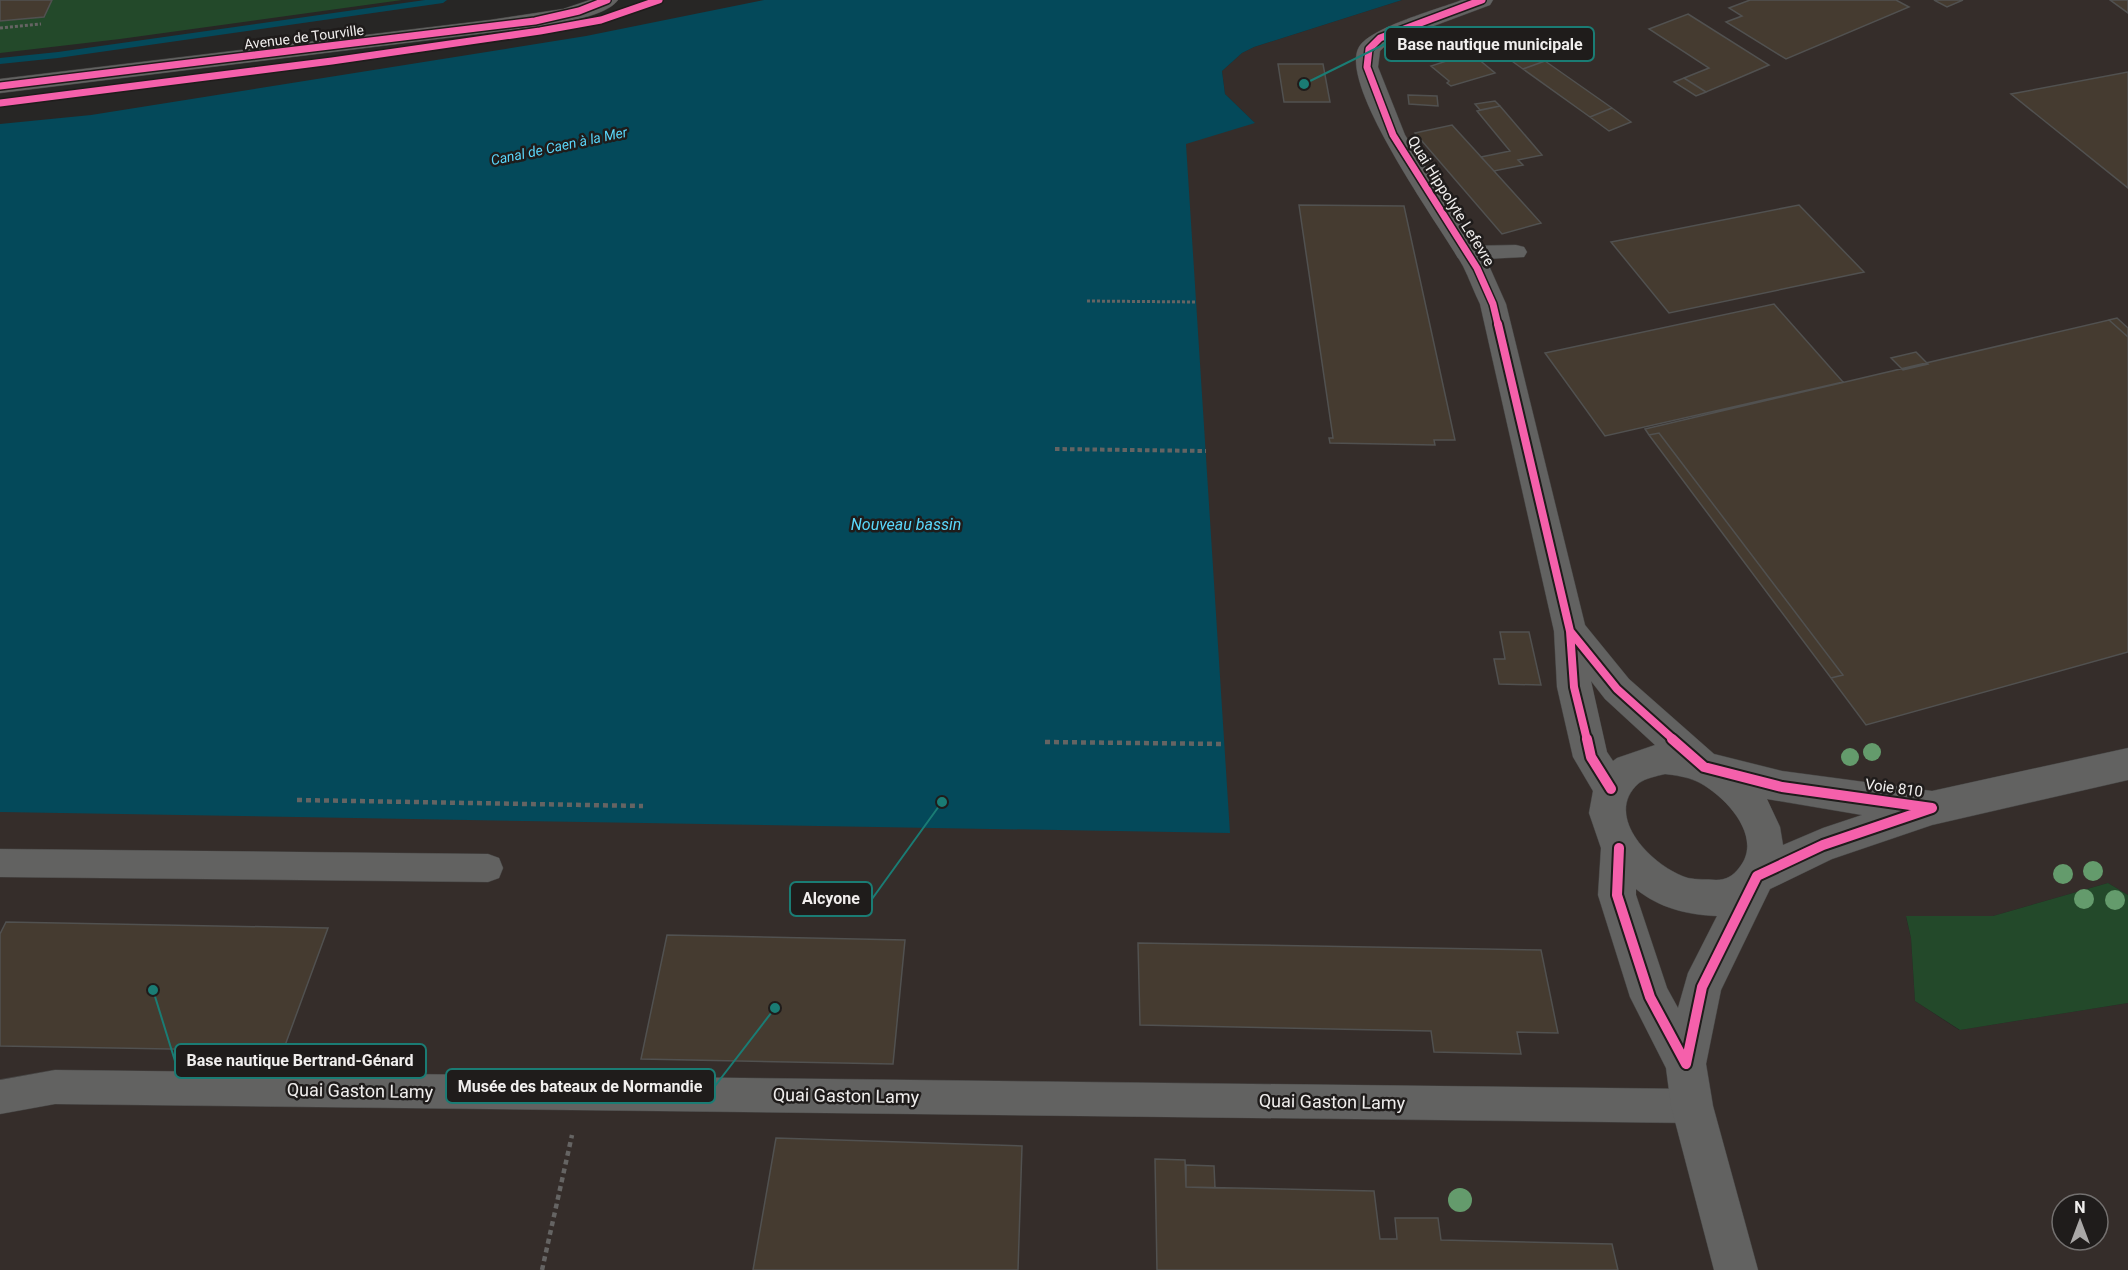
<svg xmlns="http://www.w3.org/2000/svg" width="2128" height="1270" font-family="Roboto,sans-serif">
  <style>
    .built { fill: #352d2a; fill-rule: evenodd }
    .green { fill: #23492a }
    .water { fill: #04495a }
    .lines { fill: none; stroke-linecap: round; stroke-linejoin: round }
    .stream { fill: #04495a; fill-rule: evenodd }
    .building { fill: #453b30; stroke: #515150; stroke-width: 1.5 }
    .service-casing { stroke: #454443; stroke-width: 1 }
    .minor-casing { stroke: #454443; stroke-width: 1 }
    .tertiary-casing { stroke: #454443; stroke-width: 1 }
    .path-far2 { stroke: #656463; stroke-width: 3; stroke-dasharray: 3 2; stroke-linecap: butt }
    .path-far1 { stroke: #656463; stroke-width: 4; stroke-dasharray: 4.5 3; stroke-linecap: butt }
    .path { stroke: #656463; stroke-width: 4.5; stroke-dasharray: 5 4; stroke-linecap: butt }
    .service { fill: #626261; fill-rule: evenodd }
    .minor { fill: #626261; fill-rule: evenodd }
    .tertiary { fill: #626261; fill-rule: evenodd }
    .cycleway-far2-casing { stroke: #1f1c1b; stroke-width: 10 }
    .cycleway-far1-casing { stroke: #1f1c1b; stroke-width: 12 }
    .cycleway-casing { stroke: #1f1c1b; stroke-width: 14 }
    .cycleway-far2 { stroke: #f560ab; stroke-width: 7 }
    .cycleway-far1 { stroke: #f560ab; stroke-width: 8 }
    .cycleway { stroke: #f560ab; stroke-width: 10 }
    .tree { fill: #649b6c }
    .labels { text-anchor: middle; stroke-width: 5; stroke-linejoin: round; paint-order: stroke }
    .far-street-label { font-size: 14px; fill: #f0eeed; stroke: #1f1c1b }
    .far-water-label { font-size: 14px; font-style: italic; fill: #5ad7fb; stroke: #1f1c1b }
    .street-label { font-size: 15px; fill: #f0eeed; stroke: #1f1c1b }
    .water-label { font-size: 16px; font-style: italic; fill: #5ad7fb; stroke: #1f1c1b }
    .near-street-label { font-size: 18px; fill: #f0eeed; stroke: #1f1c1b }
    .leader { fill: none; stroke: #1a7c74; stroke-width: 2 }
    .callout-dot { fill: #1a7c74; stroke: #1f1c1b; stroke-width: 2 }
    .callout { fill: #1f1c1b; stroke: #1a7c74; stroke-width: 2 }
    .callout-label { font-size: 16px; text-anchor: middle; font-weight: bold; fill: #f0eeed }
  </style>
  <rect width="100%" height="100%" fill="#272625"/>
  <path class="built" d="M 1402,0 L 2128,0 L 2128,895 L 2108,883 L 1993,916 L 1906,917 L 1911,938 L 1915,1001 L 1959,1030 L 2128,1003 L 2128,1270 L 0,1270 L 0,368 L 1254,122 L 1225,94 L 1222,71 L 1242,53 L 1254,47 ZM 2062,1204 L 2098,1204 L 2098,1240 L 2062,1240 Z"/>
  <path class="green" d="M 0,0 L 402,0 L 120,39 L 0,53 Z
    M 2108,883 L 2128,895 L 2128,1003 L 1960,1030 L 1915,1001 L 1911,938 L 1906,916 L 1993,916 Z"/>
  <path class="water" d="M 764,0 L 1402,0 L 1254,47 L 1242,53 L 1222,71 L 1225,94 L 1255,123 L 1186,144 L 1230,833 L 0,812 L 0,124 L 91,115 L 586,36 Z"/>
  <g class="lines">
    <path class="stream" d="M 425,0 L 447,0 L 443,3 L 58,58 L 0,64 L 0,58 L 58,52 Z"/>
  </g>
  <path class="building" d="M 0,0 L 52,0 L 44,17 L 0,21 Z
    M 1750,0 L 1896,0 L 1909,7 L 1786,59 L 1726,22 L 1742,16 L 1729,8 Z
    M 1934,0 L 1963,0 L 1947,7 Z
    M 2110,0 L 2128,0 L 2128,13 Z
    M 1688,14 L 1769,65 L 1706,92 L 1684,78 L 1709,68 L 1649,29 Z
    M 1516,41 L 1545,61 L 1523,69 L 1495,49 Z
    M 1471,53 L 1495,73 L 1451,86 L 1447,83 L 1449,81 L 1431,66 Z
    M 1545,61 L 1612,108 L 1590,117 L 1523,69 Z
    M 1278,64 L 1323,64 L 1330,102 L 1284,102 Z
    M 2128,72 L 2128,188 L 2011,94 Z
    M 1684,78 L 1706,92 L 1696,96 L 1674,82 Z
    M 1408,95 L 1437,96 L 1438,106 L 1409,104 Z
    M 1495,101 L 1500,106 L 1480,110 L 1475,104 Z
    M 1500,106 L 1542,155 L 1518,160 L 1523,165 L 1494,171 L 1481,157 L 1510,151 L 1477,111 Z
    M 1612,108 L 1631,122 L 1609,131 L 1590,117 Z
    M 1452,125 L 1494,171 L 1541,223 L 1502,234 L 1415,133 Z
    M 1299,205 L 1404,206 L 1455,440 L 1434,440 L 1435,445 L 1330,443 L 1329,438 L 1333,438 Z
    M 1799,205 L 1864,272 L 1669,313 L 1611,242 Z
    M 1774,304 L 1843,382 L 1605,436 L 1545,353 Z
    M 2117,318 L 2128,328 L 2128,337 L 2109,320 Z
    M 2109,320 L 2128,337 L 2128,652 L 1866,725 L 1831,678 L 1843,675 L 1659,433 L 1649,435 L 1645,429 Z
    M 1916,352 L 1928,364 L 1903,370 L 1891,358 Z
    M 1659,433 L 1843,675 L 1831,678 L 1649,435 Z
    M 1500,632 L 1529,632 L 1541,685 L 1499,684 L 1494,659 L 1505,659 Z
    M 6,922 L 328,928 L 283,1051 L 0,1046 L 0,934 Z
    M 667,935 L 905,940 L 893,1064 L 641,1059 Z
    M 1138,943 L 1541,950 L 1558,1033 L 1517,1032 L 1521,1054 L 1434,1052 L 1431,1031 L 1140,1025 Z
    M 776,1138 L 1022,1146 L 1018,1270 L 753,1270 Z
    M 1155,1159 L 1185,1160 L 1186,1187 L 1374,1191 L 1380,1239 L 1397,1239 L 1395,1218 L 1438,1218 L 1441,1240 L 1612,1244 L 1618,1270 L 1157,1270 Z
    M 1186,1165 L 1214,1166 L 1215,1188 L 1186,1187 Z"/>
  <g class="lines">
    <g class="service-casing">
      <path id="service" d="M 1516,245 L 1524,247 L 1527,252 L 1524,257 L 1466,260 L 1458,258 L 1455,253 L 1458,248 L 1466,246 Z
        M 0,849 L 488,854 L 499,858 L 503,868 L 499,878 L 488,882 L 0,877 Z
        M 55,1070 L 1692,1089 L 1704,1094 L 1709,1106 L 1704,1118 L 1692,1123 L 55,1104 L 0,1114 L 0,1080 Z"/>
    </g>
    <g class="minor-casing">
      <path id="minor" d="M 1462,0 L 1493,0 L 1490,5 L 1388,43 L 1380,51 L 1378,67 L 1405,135 L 1490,268 L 1506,304 L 1585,625 L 1629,679 L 1714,754 L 1782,771 L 1932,791 L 2128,748 L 2128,780 L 1932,825 L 1832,859 L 1770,889 L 1721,990 L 1706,1064 L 1713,1106 L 1758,1270 L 1714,1270 L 1671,1106 L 1666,1068 L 1630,997 L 1598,895 L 1601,848 L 1589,813 L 1593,791 L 1573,757 L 1557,687 L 1554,631 L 1480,304 C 1474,292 1469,278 1463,266 C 1442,229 1337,85 1359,47 C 1371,27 1439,9 1462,0 ZM 1591,681 L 1605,699 L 1655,745 L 1617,758 L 1613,761 L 1607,752 ZM 1665,774 C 1675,775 1687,777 1696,781 C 1724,794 1765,837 1739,868 C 1733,876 1726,880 1716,880 C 1707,879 1697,880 1688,878 C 1654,868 1601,816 1639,783 C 1646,778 1657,776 1665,774 ZM 1767,799 L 1862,815 L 1823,828 L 1783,845 L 1780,827 ZM 1636,889 C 1659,908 1688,915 1717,916 L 1688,973 L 1678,1008 L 1667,988 L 1636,895 Z"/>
    </g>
    <g class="tertiary-casing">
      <path id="tertiary" d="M 590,0 L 618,0 C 606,17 555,24 535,27 L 0,93 L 0,79 L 490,20 L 563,9 Z"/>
    </g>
    <path class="path-far2" d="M 0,28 L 41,24
      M 1087,301 L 1196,302"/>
    <path class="path-far1" d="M 1055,449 L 1206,451"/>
    <path class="path" d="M 1045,742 L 1225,744
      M 297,800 L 643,806
      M 542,1270 L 572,1135"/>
    <use href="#service" class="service"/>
    <use href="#minor" class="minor"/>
    <use href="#tertiary" class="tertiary"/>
    <g class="cycleway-far2-casing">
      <path id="cycleway-far2" d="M 1482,0 L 1380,38 L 1369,49 L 1367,67 L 1393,135 L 1477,268 L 1493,304 L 1498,325
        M 0,86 L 535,21 L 579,11 L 607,0
        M 0,103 L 332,61 L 540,31 L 601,20 L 659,0"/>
    </g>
    <g class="cycleway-far1-casing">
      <path id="cycleway-far1" d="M 1498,324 L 1570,631
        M 1587,740 L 1574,687 L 1570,631 L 1617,689 L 1674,740"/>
    </g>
    <g class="cycleway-casing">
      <path id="cycleway" d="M 1587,739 L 1591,757 L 1611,789
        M 1619,848 L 1617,895 L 1650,997 L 1686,1064 L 1702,987 L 1757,876 L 1823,845 L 1932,808 L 1782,787 L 1704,767 L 1672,739"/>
    </g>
    <use href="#cycleway-far2" class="cycleway-far2"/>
    <use href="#cycleway-far1" class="cycleway-far1"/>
    <use href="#cycleway" class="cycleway"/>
  </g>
  <g class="tree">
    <circle cx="1872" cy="752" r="9"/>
    <circle cx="1850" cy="757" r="9"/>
    <circle cx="2093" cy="871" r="10"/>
    <circle cx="2063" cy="874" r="10"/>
    <circle cx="2084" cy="899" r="10"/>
    <circle cx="2115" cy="900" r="10"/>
    <circle cx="1460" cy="1200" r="12"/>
  </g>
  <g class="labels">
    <g class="far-street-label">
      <text transform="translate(304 37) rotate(-7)" y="5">Avenue de Tourville</text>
    </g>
    <g class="far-water-label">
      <text transform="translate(559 146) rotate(-12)" y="5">Canal de Caen à la Mer</text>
    </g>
    <g class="street-label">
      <text transform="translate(1451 201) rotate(58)" y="5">Quai Hippolyte Lefevre</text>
      <text transform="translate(1894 788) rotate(8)" y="5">Voie 810</text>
    </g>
    <g class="water-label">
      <text x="906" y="530">Nouveau bassin</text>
    </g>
    <g class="near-street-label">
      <text transform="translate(360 1091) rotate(1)" y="6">Quai Gaston Lamy</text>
      <text transform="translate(846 1096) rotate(1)" y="6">Quai Gaston Lamy</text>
      <text transform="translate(1332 1102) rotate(1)" y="6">Quai Gaston Lamy</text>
    </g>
  </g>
  <path class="leader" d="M1304 84L1385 44M942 802L872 899M153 990L175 1061M775 1008L715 1086"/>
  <g class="callout-dot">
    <circle cx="1304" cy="84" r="6"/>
    <circle cx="942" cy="802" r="6"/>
    <circle cx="153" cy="990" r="6"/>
    <circle cx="775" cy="1008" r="6"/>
  </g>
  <g class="callout">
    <rect x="1385" y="27" width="209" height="34" rx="6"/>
    <rect x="790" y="882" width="82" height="34" rx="6"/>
    <rect x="175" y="1044" width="251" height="34" rx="6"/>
    <rect x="446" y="1069" width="269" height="34" rx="6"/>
  </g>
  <g class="callout-label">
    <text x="1490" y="50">Base nautique municipale</text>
    <text x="831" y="904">Alcyone</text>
    <text x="300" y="1066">Base nautique Bertrand-Génard</text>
    <text x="580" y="1092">Musée des bateaux de Normandie</text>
  </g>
  <g transform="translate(2080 1222)"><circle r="28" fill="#1f1c1b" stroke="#73706f" stroke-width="1.5"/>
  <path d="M0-4.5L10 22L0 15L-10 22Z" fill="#aaa8a7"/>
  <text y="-9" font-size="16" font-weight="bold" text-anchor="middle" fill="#f0eeed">N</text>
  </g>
</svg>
